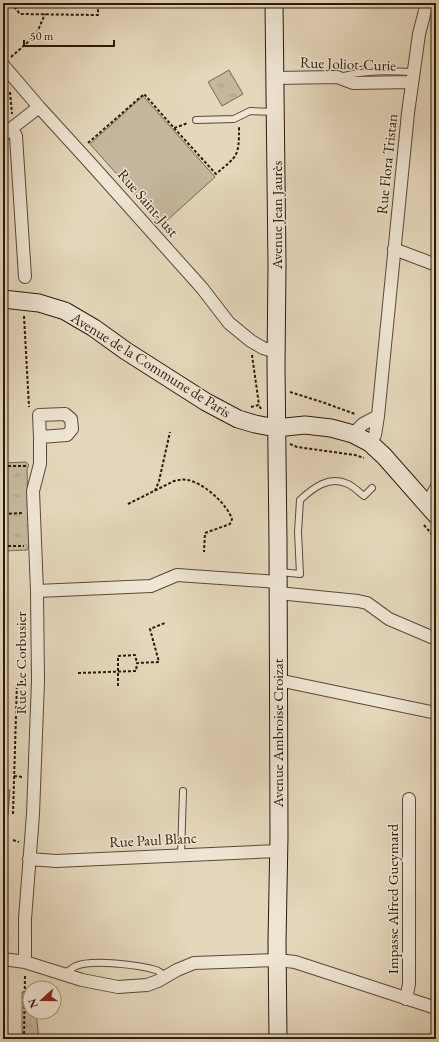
<svg xmlns="http://www.w3.org/2000/svg" width="439" height="1042" font-family="'EB Garamond',serif">
  <style>
    .grass { fill: url(#grass-tufts); stroke: #786854 }
    .pitch { fill: #c5b79d; stroke: #786854 }
    .lines { fill: none; stroke-linecap: round; stroke-linejoin: round }
    .lane-casing { stroke: #5a4938; stroke-width: 8 }
    .street-casing { stroke: #5a4938; stroke-width: 14 }
    .secondary-casing { stroke: #2b1a0c; stroke-width: 19 }
    .path { stroke: #2b1a0c; stroke-width: 2; stroke-dasharray: 3 2; stroke-linecap: butt }
    .lane { stroke: #eee5d3; stroke-width: 6 }
    .street { stroke: #eee5d3; stroke-width: 12 }
    .secondary { stroke: #eee5d3; stroke-width: 17 }
    .labels { text-anchor: middle; stroke-width: 3; stroke-linejoin: round; paint-order: stroke }
    .street-label { font-size: 15px; fill: #2b1a0c; stroke: #eee5d3 }
  </style>
  <defs>
    <pattern id="grass-tufts" width="24" height="20" patternUnits="userSpaceOnUse"><rect width="24" height="20" fill="#c5b79d"/><path d="M3 7l-1-3M5 7V3M7 7l1-3M15 17l-1-3M17 17v-4M19 17l1-3" fill="none" stroke="#a99d86"/></pattern>
  </defs>
  <rect width="100%" height="100%" fill="#e5d7bb"/>
  <filter id="stains"><feTurbulence type="fractalNoise" baseFrequency=".005" numOctaves="4"/><feColorMatrix values="0 0 0 0 .2 0 0 0 0 .09 0 0 0 0 .02 0 0 0 .5 -.17"/></filter>
  <radialGradient id="worn" r=".72"><stop offset=".6" stop-color="#630" stop-opacity="0"/><stop offset="1" stop-color="#630" stop-opacity=".3"/></radialGradient>
  <path class="grass" d="M 229,70 L 243,94 L 222,106 L 208,82 Z
    M 26,462 L 29,465 L 27,469 L 29,546 L 27,550 L 3,551 L 3,463 Z
    M 10,790 L 8,815 L 3,813 L 3,790 Z
    M 30,991 L 30,1012 L 36,1012 L 39,1039 L 22,1039 L 22,992 Z"/>
  <path class="pitch" d="M 143,96 L 215,177 L 162,225 L 90,144 Z"/>
  <g class="lines">
    <g class="lane-casing">
      <path id="lane" d="M 340,77 C 364,70 388,71 413,72
        M 196,120 L 234,119 L 250,111 L 274,112
        M 423,499 L 430,493 L 436,482
        M 280,572 L 300,574 L 298,532 L 300,500 C 313,488 329,475 348,484 C 354,487 359,492 364,496 L 372,488
        M 181,855 L 183,791
        M 63,974 C 67,972 72,968 76,966 C 92,959 139,965 156,970 C 160,972 163,974 167,976"/>
    </g>
    <g class="street-casing">
      <path id="street" d="M 3,65 L 39,107 L 91,164 L 202,288 L 229,323 L 251,341 L 263,348 L 276,352
        M 275,78 L 337,77 L 353,83 L 412,82
        M 12,129 L 16,136 L 25,277
        M 3,135 L 39,107
        M 394,249 L 436,265
        M 65,414 L 71,419 L 72,429 L 67,435 L 40,437 L 39,415 Z
        M 353,434 L 363,424 L 378,416
        M 370,443 L 375,435 L 378,416 L 408,113 L 419,34 L 427,3
        M 37,591 L 151,586 L 177,575 L 278,582
        M 278,593 L 358,601 L 367,603 L 389,619 L 436,639
        M 278,680 L 436,713
        M 29,859 L 56,861 L 278,851
        M 3,959 L 25,962 L 82,980 L 118,987 L 147,985 L 158,981 L 177,970 L 194,963 L 278,960 L 295,962 L 436,1008
        M 25,962 L 25,919 L 33,814 L 38,681 L 37,591 L 33,491 L 40,464 L 40,437
        M 406,999 L 409,984 L 409,799"/>
    </g>
    <g class="secondary-casing">
      <path id="secondary" d="M 274,3 L 277,265 L 276,366 L 278,543 L 279,836 L 277,942 L 278,1039
        M 3,299 L 39,303 L 65,311 L 94,328 L 126,351 L 206,402 L 238,419 L 255,424 L 276,428 L 305,425 L 331,428 L 353,434 L 370,443 L 384,456 L 436,515"/>
    </g>
    <path class="path" d="M 11,3 L 20,14 L 98,15 L 98,3
      M 11,57 L 36,35 L 45,14
      M 10,92 L 12,114
      M 174,128 L 216,174 C 238,155 239,157 239,127
      M 88,143 L 144,94 L 174,128 L 188,123
      M 24,316 L 29,407
      M 252,355 L 259,405
      M 290,392 L 322,402 L 355,414
      M 251,407 L 259,405 L 261,409
      M 290,444 L 297,447 L 355,455 L 364,458
      M 3,466 L 28,466
      M 155,491 L 159,481 L 170,432
      M 128,504 L 174,481 C 179,480 183,479 187,480 C 203,482 227,504 232,519 L 230,524 L 205,533 L 204,552
      M 3,510 L 5,514 L 3,514
      M 424,525 L 436,539
      M 7,545 L 5,514 L 22,513
      M 3,546 L 24,546
      M 78,673 L 136,671 L 137,663 L 159,662 L 150,629 L 165,623
      M 118,686 L 118,656 L 135,655 L 137,663
      M 14,776 L 23,777
      M 13,814 L 17,682 L 26,682
      M 13,840 L 19,842
      M 24,1039 L 25,974"/>
    <use href="#lane" class="lane"/>
    <use href="#street" class="street"/>
    <use href="#secondary" class="secondary"/>
  </g>
  <g class="labels">
    <g class="street-label">
      <text transform="translate(348 64) rotate(2)" y="5">Rue Joliot-Curie</text>
      <text transform="translate(387 164) rotate(-84)" y="5">Rue Flora Tristan</text>
      <text transform="translate(148 203) rotate(49)" y="5">Rue Saint-Just</text>
      <text transform="translate(277 215) rotate(-90)" y="5">Avenue Jean Jaurès</text>
      <text transform="translate(151 365) rotate(32)" y="5">Avenue de la Commune de Paris</text>
      <text transform="translate(21 663) rotate(-90)" y="5">Rue Le Corbusier</text>
      <text transform="translate(278 733) rotate(-90)" y="5">Avenue Ambroise Croizat</text>
      <text transform="translate(153 840) rotate(-3)" y="5">Rue Paul Blanc</text>
      <text transform="translate(393 899) rotate(-90)" y="5">Impasse Alfred Gueymard</text>
    </g>
  </g>
  <rect width="439" height="1042" fill="none" stroke="#e5d7bb" stroke-width="16"/>
  <rect x="4" y="4" width="431" height="1034" fill="none" stroke="#2b1a0c" stroke-width="2"/>
  <rect x="8" y="8" width="423" height="1026" fill="none" stroke="#2b1a0c"/>
  <g transform="translate(42 1000) rotate(249)"><circle r="19" fill="#eee5d3" stroke="#a09483"/>
  <path d="M0-3L7 15L0 10L-7 15Z" fill="#8f2418"/>
  <text y="-6" font-size="11" font-weight="bold" text-anchor="middle" fill="#2b1a0c">N</text>
  </g>
  <path d="M24 40v6h90v-6" fill="none" stroke="#2b1a0c" stroke-width="2"/>
  <text x="30" y="40" font-size="12" fill="#2b1a0c" stroke="#eee5d3" stroke-width="3" paint-order="stroke">50 m</text>
  <rect width="100%" height="100%" filter="url(#stains)"/>
  <rect width="100%" height="100%" fill="url(#worn)"/>
</svg>
